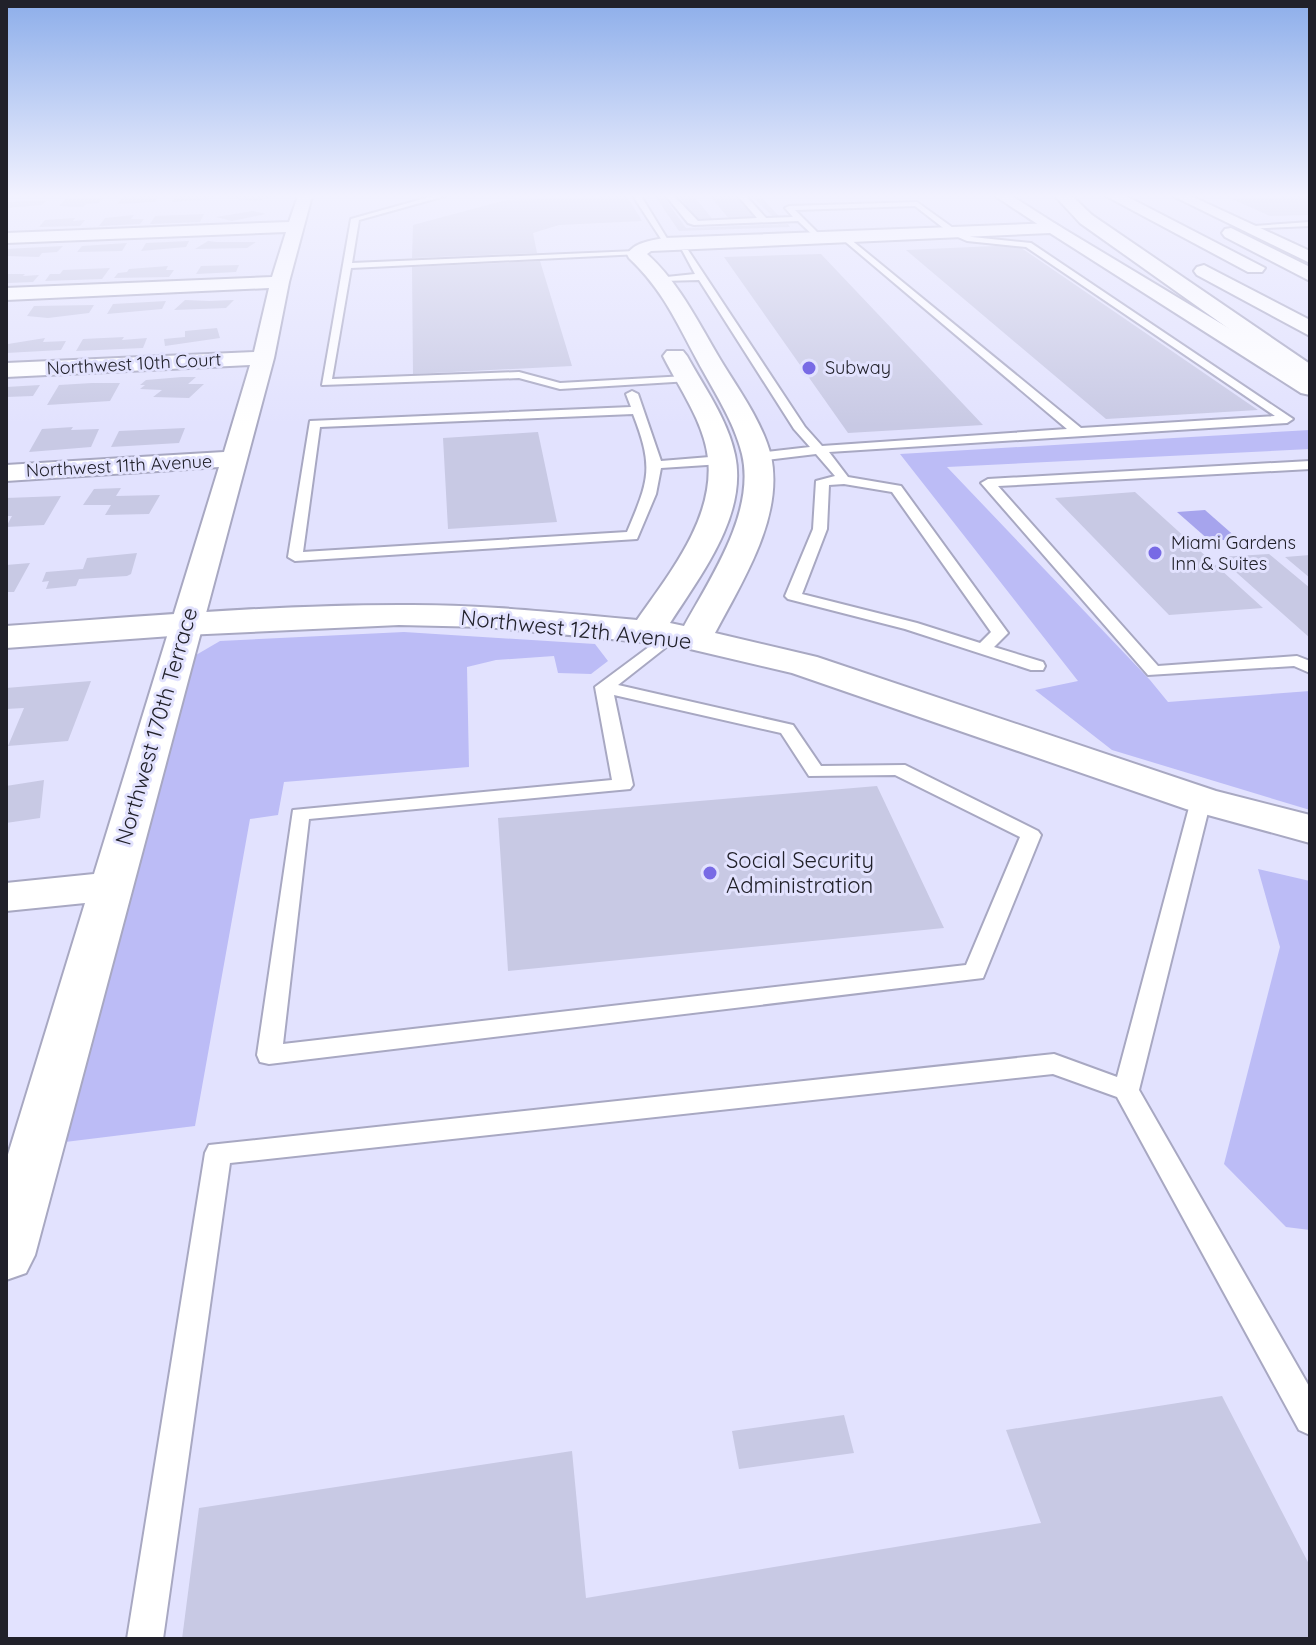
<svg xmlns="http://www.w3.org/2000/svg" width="1316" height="1645" font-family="Quicksand,sans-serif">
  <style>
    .green { fill: #bcbcf6 }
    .water { fill: #a6a4ed }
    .building { fill: #c8c9e4 }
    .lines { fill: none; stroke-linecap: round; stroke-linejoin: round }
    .lane-casing { stroke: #a8a8c2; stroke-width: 4 }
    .street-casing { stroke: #a8a8c2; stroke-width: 4 }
    .secondary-casing { stroke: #a8a8c2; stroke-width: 4 }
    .highway-casing { stroke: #a8a8c2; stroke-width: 4 }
    .lane { fill: #fff; fill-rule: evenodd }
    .street { fill: #fff; fill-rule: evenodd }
    .secondary { fill: #fff; fill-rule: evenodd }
    .highway { fill: #fff; fill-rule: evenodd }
    .poi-dot { fill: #786ae5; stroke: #e2e2fe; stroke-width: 3 }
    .labels { text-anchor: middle; stroke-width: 6; stroke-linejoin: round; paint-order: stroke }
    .far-street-label { font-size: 18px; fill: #21212a; stroke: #e2e2fe }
    .far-poi-label { font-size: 18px; fill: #21212a; stroke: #e2e2fe; text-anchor: start }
    .street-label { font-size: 22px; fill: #21212a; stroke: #e2e2fe }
    .poi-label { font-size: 22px; fill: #21212a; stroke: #e2e2fe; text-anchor: start }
  </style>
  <rect width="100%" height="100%" fill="#e2e2fe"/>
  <path class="green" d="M 1310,430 L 1310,449 L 947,467 L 1150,680 L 1168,702 L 1310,691 L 1310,810 L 1112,750 L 1035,690 L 1078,681 L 900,454 Z
    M 404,632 L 595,644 L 608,661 L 591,674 L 558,673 L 554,656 L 496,660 L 467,667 L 469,767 L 284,782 L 278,815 L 250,819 L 195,1126 L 57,1143 L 188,665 L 196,655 L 220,641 Z
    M 1258,869 L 1310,881 L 1310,1230 L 1286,1227 L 1224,1164 L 1280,947 Z"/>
  <path class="water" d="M 1205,510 L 1238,539 L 1210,541 L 1177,512 Z"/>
  <path class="building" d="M 159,196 L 155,202 L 117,204 L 122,197 Z
    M 176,196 L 213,196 L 211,199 L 172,202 Z
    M 238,196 L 264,196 L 273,197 L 257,201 L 227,198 Z
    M 627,196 L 642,221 L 559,225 L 533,233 L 537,253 L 412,258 L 413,225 L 506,200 Z
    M 655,196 L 663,196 L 686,228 L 788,224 L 790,227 L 679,231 Z
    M 679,196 L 694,196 L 714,221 L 698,222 Z
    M 710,196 L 736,196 L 757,219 L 730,220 Z
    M 752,196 L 760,196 L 779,216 L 772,216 Z
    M 1310,196 L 1310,215 L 1270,216 L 1232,199 Z
    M 103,198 L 99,203 L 86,204 L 83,207 L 59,206 L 65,199 Z
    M 47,200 L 42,205 L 6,208 L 8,202 Z
    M 253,211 L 266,214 L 232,221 L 216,217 Z
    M 204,214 L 200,222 L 150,224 L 155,216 Z
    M 134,215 L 131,219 L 144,219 L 140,224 L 99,226 L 105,218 Z
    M 75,218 L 73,221 L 85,220 L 80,226 L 39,227 L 45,220 Z
    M 189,241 L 186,247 L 141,251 L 146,243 Z
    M 208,241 L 217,242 L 256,242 L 247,248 L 195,249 Z
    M 127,243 L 122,251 L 77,252 L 82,246 Z
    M 1017,245 L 1258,410 L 1106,419 L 906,250 Z
    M 63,246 L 57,252 L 42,253 L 39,257 L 6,256 L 6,249 Z
    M 821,254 L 983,425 L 848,433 L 724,257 Z
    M 540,261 L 572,366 L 413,374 L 412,267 Z
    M 239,265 L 236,272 L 196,274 L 201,266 Z
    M 168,266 L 166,270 L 174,270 L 169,277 L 114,278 L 118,273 L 127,272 L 129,269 Z
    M 110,268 L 102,279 L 45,281 L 50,274 L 60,274 L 63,270 Z
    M 6,274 L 25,274 L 23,276 L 39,275 L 33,282 L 8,283 Z
    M 185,300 L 209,301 L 234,300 L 226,308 L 174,310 Z
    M 166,301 L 162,309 L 107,314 L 113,304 Z
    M 94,305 L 89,313 L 48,318 L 27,316 L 34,306 Z
    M 217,328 L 220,338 L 165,346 L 164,339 L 185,337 L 185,331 Z
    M 124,337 L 122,340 L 147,338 L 143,348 L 76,351 L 83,339 Z
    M 45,338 L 43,342 L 66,341 L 61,350 L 6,353 L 8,344 Z
    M 182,377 L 196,377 L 188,384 L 204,384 L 189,398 L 153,397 L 162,390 L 140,389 L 145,385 L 140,385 L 146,380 Z
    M 92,383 L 120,383 L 110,401 L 47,405 L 59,385 Z
    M 40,385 L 33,396 L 6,397 L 6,387 Z
    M 73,427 L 71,430 L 99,429 L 91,447 L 29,452 L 42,429 Z
    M 185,428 L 179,443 L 111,447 L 119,431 Z
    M 538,432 L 557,522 L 448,529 L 443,438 Z
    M 121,488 L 116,496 L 160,495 L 149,514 L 105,515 L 111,505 L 83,505 L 94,489 Z
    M 1135,492 L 1263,608 L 1169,615 L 1055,498 Z
    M 61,496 L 44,525 L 6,527 L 12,516 L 6,516 L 6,498 Z
    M 137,553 L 131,574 L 127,576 L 79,579 L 76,586 L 46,589 L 49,581 L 42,582 L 46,572 L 83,569 L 87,558 Z
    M 1269,554 L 1310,588 L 1310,638 L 1219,557 Z
    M 1310,555 L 1310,578 L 1285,557 Z
    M 30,563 L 14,592 L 6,592 L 6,565 Z
    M 91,681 L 68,741 L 8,746 L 24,708 L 6,709 L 6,688 Z
    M 44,780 L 40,818 L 6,823 L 6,786 Z
    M 877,786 L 944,928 L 508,971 L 498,818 Z
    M 1222,1396 L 1310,1566 L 1310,1639 L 182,1639 L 199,1508 L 572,1451 L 586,1598 L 1041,1523 L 1006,1430 Z
    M 844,1415 L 854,1453 L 739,1469 L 732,1431 Z"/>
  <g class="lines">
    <g class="lane-casing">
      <path id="lane" d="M 433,196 L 445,196 L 359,220 L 352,263 L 636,251 L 640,254 L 351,268 L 332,379 L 519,372 L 560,383 L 686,376 L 692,379 L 690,381 L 560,389 L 519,378 L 322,385 L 351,219 Z
        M 633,196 L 641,196 L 671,245 L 665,245 Z
        M 666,196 L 674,196 L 698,221 L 757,218 L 738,196 L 746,196 L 766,218 L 793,217 L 785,208 L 789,206 L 917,202 L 956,230 L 972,237 L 1031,243 L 1293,419 L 1287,423 L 829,452 L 848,477 L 901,486 L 1008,633 L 994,647 L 1043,662 L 1045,666 L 1043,670 L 1031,670 L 905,629 L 788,599 L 785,596 L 813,529 L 816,481 L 835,476 L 816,454 L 757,461 L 751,457 L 757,453 L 810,447 L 794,429 L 699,280 L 662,281 L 657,278 L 695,274 L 682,250 L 688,250 L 805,427 L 822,446 L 1067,429 L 841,238 L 844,234 L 1081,428 L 1275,416 L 1026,247 L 967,241 L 951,234 L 915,206 L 795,210 L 820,235 L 817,239 L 798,221 L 694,225 L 688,223 ZM 844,484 L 892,492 L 991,632 L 980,643 L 917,623 L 802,594 L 827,529 L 829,485 Z
        M 1310,222 L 1310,226 L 1244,229 L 1240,227 Z
        M 632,391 L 638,394 L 661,461 L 722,456 L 728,460 L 722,464 L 661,468 L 656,494 L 637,539 L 295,561 L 288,557 L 310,421 L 631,407 L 626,394 ZM 633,414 C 654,468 649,480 627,532 L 303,552 L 320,427 Z
        M 1310,461 L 1310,469 L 998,486 L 1158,666 L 1297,656 L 1310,661 L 1310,673 L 1294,666 L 1148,675 L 981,483 L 988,479 Z
        M 673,629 L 679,631 L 679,637 L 618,685 L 793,725 L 821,766 L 905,765 L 1038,831 L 1041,835 L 983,978 L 269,1064 L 260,1062 L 257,1055 L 293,810 L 612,780 L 595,687 ZM 614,695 L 781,733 L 809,776 L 895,775 L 1020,837 L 966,965 L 283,1044 L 309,819 L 630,789 L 633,785 Z
        M 1201,794 L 1211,800 L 1139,1090 L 1310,1388 L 1310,1435 L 1299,1430 L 1117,1097 L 1053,1074 L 230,1163 L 163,1639 L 127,1639 L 205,1153 L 209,1145 L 1054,1054 L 1117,1077 L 1191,800 Z"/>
    </g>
    <g class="street-casing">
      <path id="street" d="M 298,196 L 312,196 L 289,282 L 274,358 L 35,1255 L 26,1273 L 6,1280 L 6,1161 L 85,903 L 6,911 L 6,883 L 94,874 L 219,467 L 6,481 L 6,465 L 224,452 L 250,365 L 6,377 L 6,363 L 254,352 L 269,288 L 6,300 L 6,288 L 272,277 L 286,232 L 6,243 L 6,233 L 289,222 Z
        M 995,196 L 1012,196 L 1062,228 L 1054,233 L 1048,231 Z
        M 1173,196 L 1191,196 L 1310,251 L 1310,263 Z"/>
    </g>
    <g class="secondary-casing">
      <path id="secondary" d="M 1054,223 L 1310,377 L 1310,395 L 1301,393 L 1050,233 L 651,251 L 647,254 C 678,282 696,318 717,354 C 735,385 762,420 771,456 C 784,517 742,582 715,633 L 817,657 L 1216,791 L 1310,815 L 1310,843 L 1186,809 L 792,673 L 673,645 L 486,627 L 399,625 L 185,635 L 6,648 L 6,626 C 137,617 269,605 400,605 C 480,604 558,613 637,620 C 669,574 715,518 708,458 C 704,422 679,388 663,356 L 667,351 L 683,351 L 687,356 C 704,387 728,420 735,455 C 748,515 700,576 670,623 L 684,626 C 710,579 756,512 742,454 C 734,421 713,390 697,360 C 676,321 662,289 629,258 L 627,254 C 636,242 649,241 664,238 Z"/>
    </g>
    <g class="highway-casing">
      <path id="highway" d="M 1055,196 L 1072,196 L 1092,215 L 1310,364 L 1310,382 L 1301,380 L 1080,223 Z
        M 1106,196 L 1126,196 L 1265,268 L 1262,272 L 1248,272 Z
        M 1231,228 L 1310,267 L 1310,281 L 1225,237 L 1222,233 L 1225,229 Z
        M 1204,265 L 1310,320 L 1310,336 L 1197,275 L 1194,271 L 1197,267 Z"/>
    </g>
    <use href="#lane" class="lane"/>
    <use href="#street" class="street"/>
    <use href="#secondary" class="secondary"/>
    <use href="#highway" class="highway"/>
  </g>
  <linearGradient id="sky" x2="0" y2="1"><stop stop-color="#8daeea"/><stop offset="0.46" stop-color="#f2f2ff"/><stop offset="1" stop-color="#f2f2ff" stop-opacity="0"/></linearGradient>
  <rect width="1316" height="426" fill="url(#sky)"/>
  <g class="poi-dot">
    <circle cx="809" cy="368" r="8"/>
    <circle cx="1155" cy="553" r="8"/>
    <circle cx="710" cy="873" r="8"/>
  </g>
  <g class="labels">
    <g class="far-street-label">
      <text transform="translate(134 364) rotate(-3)" y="6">Northwest 10th Court</text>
      <text transform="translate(119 466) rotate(-3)" y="6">Northwest 11th Avenue</text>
    </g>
    <g class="far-poi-label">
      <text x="825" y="374">Subway</text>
      <text x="1171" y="549">Miami Gardens<tspan x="1171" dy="21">Inn &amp; Suites</tspan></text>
    </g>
    <g class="street-label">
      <text transform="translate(576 629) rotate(6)" y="8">Northwest 12th Avenue</text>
      <text transform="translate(156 726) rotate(-74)" y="8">Northwest 170th Terrace</text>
    </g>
    <g class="poi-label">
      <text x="726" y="868">Social Security<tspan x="726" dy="25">Administration</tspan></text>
    </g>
  </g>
  <rect width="1316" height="1645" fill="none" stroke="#21212a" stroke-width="16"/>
</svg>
